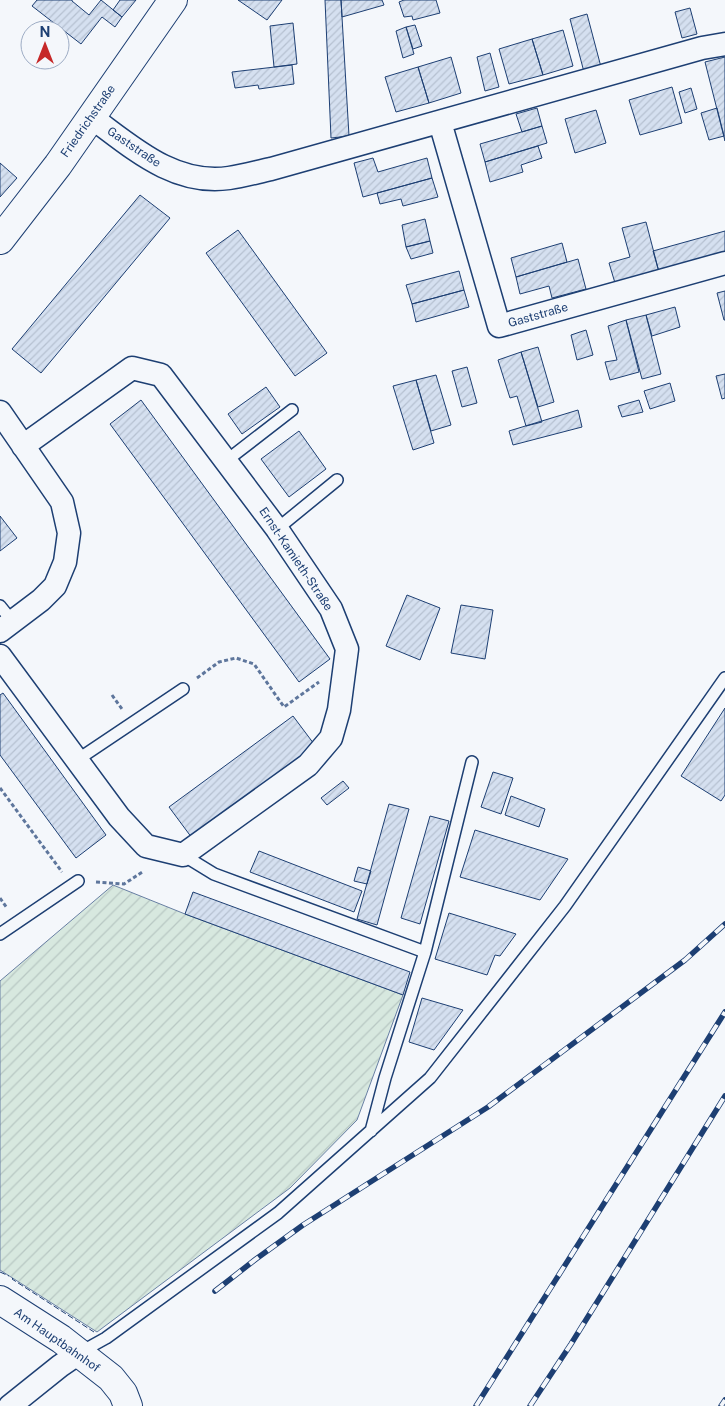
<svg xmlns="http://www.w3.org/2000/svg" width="725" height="1406" font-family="'Public Sans',sans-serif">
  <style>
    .garden { fill: url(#garden-furrows); stroke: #687fa3 }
    .building { fill: url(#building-hatch); stroke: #1d3f73 }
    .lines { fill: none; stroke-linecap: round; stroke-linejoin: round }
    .service-casing { stroke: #1d3f73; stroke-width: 14 }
    .minor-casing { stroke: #1d3f73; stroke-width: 25 }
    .tertiary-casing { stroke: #1d3f73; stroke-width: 30 }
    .path { stroke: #5e769c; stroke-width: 3; stroke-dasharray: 4 2.5; stroke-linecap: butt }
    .service { stroke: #f4f7fb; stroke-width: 11 }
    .minor { stroke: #f4f7fb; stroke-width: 22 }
    .tertiary { stroke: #f4f7fb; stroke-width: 28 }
    .rail-casing { stroke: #1d3f73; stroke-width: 5.5 }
    .rail { stroke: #f4f7fb; stroke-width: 4; stroke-dasharray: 11; stroke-linecap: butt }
    .fence { stroke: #1d3f73; stroke-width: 1; stroke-dasharray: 6 2.5; stroke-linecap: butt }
    .labels { text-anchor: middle; stroke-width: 4; stroke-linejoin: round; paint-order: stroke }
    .street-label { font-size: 12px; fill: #1d3f73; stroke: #f4f7fb }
  </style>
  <defs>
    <pattern id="garden-furrows" width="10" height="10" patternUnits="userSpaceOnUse" patternTransform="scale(1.25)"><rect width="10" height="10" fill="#d7e8df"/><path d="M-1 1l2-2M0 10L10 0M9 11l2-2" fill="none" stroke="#b8c8c3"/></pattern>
    <pattern id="building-hatch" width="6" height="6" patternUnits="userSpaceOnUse" patternTransform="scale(1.25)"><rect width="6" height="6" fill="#d5e0f0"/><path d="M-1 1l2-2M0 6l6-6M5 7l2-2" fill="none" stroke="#b6c1d1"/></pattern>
  </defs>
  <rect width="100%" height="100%" fill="#f4f7fb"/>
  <path class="garden" d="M 113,885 L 185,914 L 403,995 L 357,1120 L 290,1188 L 97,1332 L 0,1270 L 0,981 Z"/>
  <path class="building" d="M 37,0 L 72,0 L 72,1 L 89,15 L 101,0 L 122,17 L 115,27 L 102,17 L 81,44 L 32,6 Z
    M 120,0 L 136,0 L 122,17 L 113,10 Z
    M 238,0 L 282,0 L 267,20 Z
    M 325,0 L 341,0 L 349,136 L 331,138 Z
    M 341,0 L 382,0 L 384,5 L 342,17 Z
    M 404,0 L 436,0 L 440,13 L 413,20 L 412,16 L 404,17 L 399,2 Z
    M 690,8 L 697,34 L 682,38 L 675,12 Z
    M 587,14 L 601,67 L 584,72 L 570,19 Z
    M 293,23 L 297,64 L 274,67 L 270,26 Z
    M 415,25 L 422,46 L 413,49 L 406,27 Z
    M 406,27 L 414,54 L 403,58 L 396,31 Z
    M 563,30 L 573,66 L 543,75 L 532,39 Z
    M 532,39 L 543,75 L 509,84 L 499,49 Z
    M 490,53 L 499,87 L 485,91 L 477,57 Z
    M 451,57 L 461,93 L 429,103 L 418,67 Z
    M 725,57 L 725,141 L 705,62 Z
    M 292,65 L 294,84 L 259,89 L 258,85 L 235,88 L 232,72 Z
    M 418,67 L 429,103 L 396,112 L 385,77 Z
    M 672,87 L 682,123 L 640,135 L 629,100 Z
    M 691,88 L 697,109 L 685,113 L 679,92 Z
    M 537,108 L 542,126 L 522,132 L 516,114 Z
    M 717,108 L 724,136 L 709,140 L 701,113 Z
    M 596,110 L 606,143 L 575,153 L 565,119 Z
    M 542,126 L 547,143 L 485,162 L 480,144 Z
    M 538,146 L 542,158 L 521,165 L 523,172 L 490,182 L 485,162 Z
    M 373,158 L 378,172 L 427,158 L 432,178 L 363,197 L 354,163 Z
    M 0,163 L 17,178 L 0,197 Z
    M 432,178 L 438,197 L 403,206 L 401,199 L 380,204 L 377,193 Z
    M 140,195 L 170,218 L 41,373 L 12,349 Z
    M 425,219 L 430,241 L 406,247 L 402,225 Z
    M 646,222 L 659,272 L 615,283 L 609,263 L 630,257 L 622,228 Z
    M 238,230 L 327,353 L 295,376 L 206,253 Z
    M 725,231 L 725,253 L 659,272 L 653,251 Z
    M 430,241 L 433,253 L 411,259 L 406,247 Z
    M 562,243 L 567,262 L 516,277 L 511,258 Z
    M 578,259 L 586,289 L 552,298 L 549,286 L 520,294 L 516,277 Z
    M 459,271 L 464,290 L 412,304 L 406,285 Z
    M 464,290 L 469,307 L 416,322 L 412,304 Z
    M 725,291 L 725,320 L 724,320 L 717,293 Z
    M 675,307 L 680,327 L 652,336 L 646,315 Z
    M 646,315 L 661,374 L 642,379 L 626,320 Z
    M 626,320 L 639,372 L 610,380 L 605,362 L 617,360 L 608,326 Z
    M 586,330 L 593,355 L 577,360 L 571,335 Z
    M 538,347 L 554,402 L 538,407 L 521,352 Z
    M 521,352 L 542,422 L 526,426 L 517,396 L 510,398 L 498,360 Z
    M 467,367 L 477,403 L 462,407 L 452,371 Z
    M 725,374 L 725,398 L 722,399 L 716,376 Z
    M 436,375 L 451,425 L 431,431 L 416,380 Z
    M 416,380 L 434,443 L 413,450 L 393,386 Z
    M 670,383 L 675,401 L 650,409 L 644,391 Z
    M 266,387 L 280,407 L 242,434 L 228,414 Z
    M 141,400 L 330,659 L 299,682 L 110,424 Z
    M 639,400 L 643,412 L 622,417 L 618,406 Z
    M 578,410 L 582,427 L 513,445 L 509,431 Z
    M 299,431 L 326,469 L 289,497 L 261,459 Z
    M 0,516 L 17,538 L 0,551 Z
    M 407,595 L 440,608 L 420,660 L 386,646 Z
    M 461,605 L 493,610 L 485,659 L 451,653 Z
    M 3,693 L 106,835 L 76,858 L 0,755 L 0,695 Z
    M 725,708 L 725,795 L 721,801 L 681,776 Z
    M 293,716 L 317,748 L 192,838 L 169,807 Z
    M 493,772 L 513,778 L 501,814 L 481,807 Z
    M 343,781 L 349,788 L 327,805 L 321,798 Z
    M 511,796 L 545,809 L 539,827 L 505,815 Z
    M 389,804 L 409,809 L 377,925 L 357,919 Z
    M 430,816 L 449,821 L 420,924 L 401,918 Z
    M 475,830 L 568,859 L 540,900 L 460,877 Z
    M 259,851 L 362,891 L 354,912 L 250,872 Z
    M 358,867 L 371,871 L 367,884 L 354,881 Z
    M 193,892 L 410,972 L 403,995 L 185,914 Z
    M 449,913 L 516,934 L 500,956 L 495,955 L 487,975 L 435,959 Z
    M 422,998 L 463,1010 L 434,1050 L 409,1042 Z"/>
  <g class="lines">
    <g class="service-casing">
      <path id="service" d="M 226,461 L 292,410
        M 277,529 L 337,480
        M 0,606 L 12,621
        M 77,760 L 183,689
        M 183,855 L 214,874 L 425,952
        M 0,934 L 78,881
        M 371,1131 L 385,1078 L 425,952 L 472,762
        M 79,1353 L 106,1338 L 278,1213 L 430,1078 L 565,906 L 725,678"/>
    </g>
    <g class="minor-casing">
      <path id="minor" d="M 91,117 C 132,147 174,186 229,178 C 243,176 257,172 271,169 L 702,48 L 725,44
        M 440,122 L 499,326 L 725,263
        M 0,412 L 62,502 L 69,533 L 65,562 L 55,586 L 41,600 L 0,631
        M 0,656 L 119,817 L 146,846 L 183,855 L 308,765 L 331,738 L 339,710 L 347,649 L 331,609 L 277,529 L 161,375 L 132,368 L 23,446
        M 10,1406 L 60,1366 L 79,1353"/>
    </g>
    <g class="tertiary-casing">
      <path id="tertiary" d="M 0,240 L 58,165 L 173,0
        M 0,1300 L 61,1339 L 111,1378 L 123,1393 L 128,1406"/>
    </g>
    <path class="path" d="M 197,678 L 219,662 L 236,658 L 254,664 L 284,707 L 319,682
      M 112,695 L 122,709
      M 0,788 L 62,872
      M 96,882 L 124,884 L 144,871
      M 0,898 L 7,908"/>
    <use href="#service" class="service"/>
    <use href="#minor" class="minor"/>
    <use href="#tertiary" class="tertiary"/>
    <g class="rail-casing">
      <path id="rail" d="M 215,1291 L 256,1259 L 303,1225 L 488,1107 L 685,960 L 725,924
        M 476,1406 L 725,1012
        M 530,1406 L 571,1344 L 725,1096
        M 721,1406 L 725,1400"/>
    </g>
    <use href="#rail" class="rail"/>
    <path class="fence" d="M 0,1272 L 9,1276
      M 13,1278 L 12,1279 L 94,1332"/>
  </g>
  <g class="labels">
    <g class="street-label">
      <text transform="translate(88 121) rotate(-55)" y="4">Friedrichstraße</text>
      <text transform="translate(134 147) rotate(34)" y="4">Gaststraße</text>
      <text transform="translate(538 315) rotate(-16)" y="4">Gaststraße</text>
      <text transform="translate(296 559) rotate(56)" y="4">Ernst-Kamieth-Straße</text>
      <text transform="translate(57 1340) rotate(35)" y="4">Am Hauptbahnhof</text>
    </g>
  </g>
  <g transform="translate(45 45)"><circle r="24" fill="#f4f7fb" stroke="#9eadc5"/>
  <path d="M0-4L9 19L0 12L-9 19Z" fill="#c62828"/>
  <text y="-8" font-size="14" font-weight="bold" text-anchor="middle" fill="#1d3f73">N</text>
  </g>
</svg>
